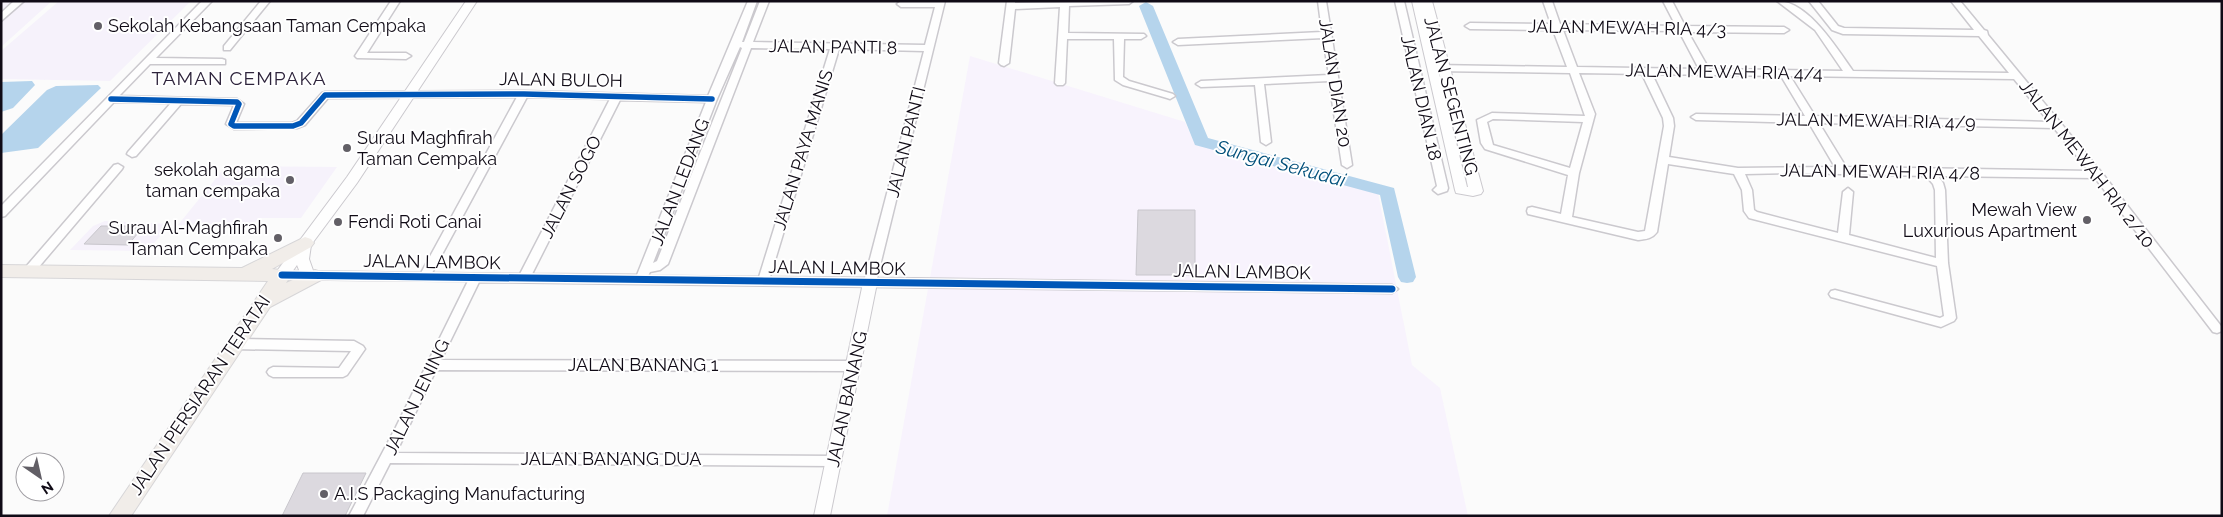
<svg xmlns="http://www.w3.org/2000/svg" width="2223" height="517" font-family="Raleway,sans-serif">
  <style>
    .built { fill: #f6f2fb }
    .industrial { fill: #f8f3fd }
    .water { fill: #b5d4ec }
    .lines { fill: none; stroke-linecap: round; stroke-linejoin: round }
    .river { fill: #b5d4ec; fill-rule: evenodd }
    .building { fill: #dcd9df; stroke: #c8c6cc }
    .minor-casing { stroke: #cbc9ce; stroke-width: 3 }
    .tertiary-casing { stroke: #cbc9ce; stroke-width: 2 }
    .primary-casing { stroke: #d7d6d8; stroke-width: 2 }
    .minor { fill: #fefefe; fill-rule: evenodd }
    .tertiary { fill: #fefefe; fill-rule: evenodd }
    .primary { fill: #f1ede9; fill-rule: evenodd }
    .cycleway-far1-casing { stroke: #fff; stroke-width: 8 }
    .cycleway-casing { stroke: #fff; stroke-width: 10 }
    .cycleway-far1 { stroke: #0057b8; stroke-width: 5.5 }
    .cycleway { stroke: #0057b8; stroke-width: 7 }
    .poi-dot { fill: #625f66; stroke: #fff; stroke-width: 2 }
    .labels { text-anchor: middle; stroke-width: 4; stroke-linejoin: round; paint-order: stroke }
    .poi-label { font-size: 18px; fill: #100b16; stroke: #fff; text-anchor: start }
    .street-label { font-size: 18px; fill: #100b16; stroke: #fff }
    .neighbourhood-label { font-size: 19px; letter-spacing: 1px; fill: #2e243c; stroke: #fff }
    .water-label { font-size: 19px; font-style: italic; fill: #014f7a; stroke: #fff }
  </style>
  <rect width="100%" height="100%" fill="#fbfbfb"/>
  <path class="built" d="M 1,1 L 52,1 L 1,47 Z
    M 59,1 L 191,1 L 110,81 L 1,79 L 1,51 Z
    M 226,166 L 337,167 L 301,218 L 259,218 L 254,223 L 178,225 Z
    M 105,221 L 171,224 L 147,251 L 70,250 L 93,226 Z"/>
  <path class="industrial" d="M 970,56 L 1185,122 L 1194,142 L 1378,193 L 1412,365 L 1440,388 L 1468,516 L 887,516 Z"/>
  <path class="water" d="M 32,81 L 35,85 L 13,108 L 1,112 L 1,82 Z
    M 98,85 L 101,88 L 38,148 L 1,153 L 1,135 L 47,90 L 56,86 Z"/>
  <g class="lines">
    <path class="river" d="M 1146,2 L 1153,6 L 1208,138 L 1394,188 L 1416,277 L 1413,282 L 1407,283 L 1401,282 L 1398,277 L 1380,195 L 1195,145 L 1139,6 Z"/>
  </g>
  <path class="building" d="M 1138,210 L 1195,210 L 1195,275 L 1136,275 Z
    M 101,226 L 124,226 L 143,227 L 128,245 L 84,244 Z
    M 303,473 L 366,473 L 345,516 L 282,516 Z"/>
  <g class="lines">
    <g class="minor-casing">
      <path id="minor" d="M 14,1 L 24,1 L 1,21 L 1,13 Z
        M 202,1 L 212,1 L 156,58 L 222,59 L 225,60 L 225,64 L 150,64 L 119,96 L 237,99 L 244,104 L 236,123 L 292,123 L 297,121 L 322,93 L 325,92 L 524,91 L 708,96 L 748,1 L 757,1 L 742,42 L 744,42 L 760,1 L 769,1 L 753,42 L 925,45 L 935,7 L 901,7 L 897,4 L 901,1 L 945,1 L 877,278 L 1392,285 L 1398,289 L 1392,293 L 479,282 L 441,360 L 854,361 L 858,363 L 860,366 L 858,369 L 854,371 L 436,370 L 396,453 L 834,456 L 839,457 L 841,461 L 839,465 L 834,466 L 390,463 L 363,516 L 349,516 L 396,427 L 468,281 L 282,279 L 276,275 L 282,271 L 421,273 L 517,97 L 328,98 L 305,125 L 297,128 L 234,129 L 226,124 L 234,105 L 181,104 L 136,156 L 132,157 L 127,154 L 128,152 L 171,103 L 114,102 L 5,216 L 1,217 L 1,206 ZM 740,47 L 742,48 L 657,261 L 653,263 L 717,99 ZM 751,48 L 830,49 L 759,277 L 648,276 L 650,272 L 660,270 L 668,264 ZM 839,49 L 924,51 L 865,278 L 770,277 ZM 527,97 L 610,99 L 520,274 L 432,273 ZM 620,100 L 706,102 L 637,275 L 532,274 Z
        M 261,1 L 270,1 L 230,50 L 224,50 L 224,46 Z
        M 391,1 L 400,1 L 367,53 L 406,53 L 411,56 L 406,59 L 357,58 L 355,56 Z
        M 1007,1 L 1015,1 L 1015,3 L 1133,1 L 1129,4 L 1069,6 L 1068,33 L 1144,34 L 1146,36 L 1141,39 L 1124,39 L 1123,77 L 1129,81 L 1173,94 L 1175,96 L 1170,99 L 1167,98 L 1123,85 L 1115,80 L 1114,39 L 1067,39 L 1065,83 L 1063,85 L 1057,85 L 1055,83 L 1060,7 L 1015,9 L 1009,63 L 1004,66 L 1001,65 L 999,63 Z
        M 1318,1 L 1326,1 L 1352,165 L 1347,168 L 1342,165 L 1329,81 L 1264,84 L 1271,142 L 1266,145 L 1261,142 L 1255,85 L 1201,87 L 1196,84 L 1201,81 L 1329,75 L 1323,38 L 1178,45 L 1173,42 L 1178,39 L 1322,32 Z
        M 1395,1 L 1404,1 L 1448,188 L 1447,191 L 1438,194 L 1433,190 L 1437,186 Z
        M 1543,1 L 1552,1 L 1560,24 L 1676,26 L 1663,1 L 1672,1 L 1685,26 L 1784,27 L 1789,30 L 1784,33 L 1688,32 L 1709,69 L 1843,71 L 1815,30 L 1777,1 C 1808,1 1836,47 1853,71 L 2009,73 L 1979,36 L 1843,34 L 1832,30 L 1809,1 L 1818,1 L 1838,26 L 1844,28 L 1974,30 L 1951,1 L 1960,1 L 1984,30 L 1987,31 L 1988,35 L 2102,173 L 2221,326 L 2222,331 L 2217,333 L 2213,332 L 2095,178 L 1938,176 L 1943,183 L 1945,190 L 1948,263 L 1956,318 L 1954,321 L 1941,327 L 1835,298 L 1831,297 L 1829,294 L 1831,291 L 1835,290 L 1940,318 L 1944,316 L 1937,266 L 1749,218 L 1744,211 L 1742,190 L 1734,174 L 1668,164 L 1657,232 C 1652,239 1646,239 1638,240 L 1528,214 L 1527,211 L 1528,208 L 1532,207 L 1561,214 L 1568,175 L 1485,149 L 1481,143 L 1477,120 L 1492,113 L 1585,116 L 1570,73 L 1434,71 L 1429,68 L 1434,65 L 1567,67 L 1553,30 L 1470,29 L 1465,26 L 1470,23 L 1551,24 ZM 1563,30 L 1679,31 L 1699,69 L 1577,67 ZM 1579,73 L 1642,74 L 1663,118 L 1664,126 L 1645,231 L 1638,232 L 1572,217 L 1579,173 L 1595,114 ZM 1652,74 L 1781,76 L 1805,116 L 1696,114 L 1691,117 L 1696,120 L 1809,123 L 1835,167 L 1738,168 L 1669,157 L 1674,126 L 1673,118 ZM 1790,76 L 2014,79 L 2049,122 L 1815,116 ZM 1493,119 L 1583,122 L 1570,168 L 1493,145 L 1487,122 ZM 1819,123 L 2054,128 L 2089,171 L 1846,167 ZM 1798,173 L 1926,176 L 1933,184 L 1935,190 L 1936,258 L 1849,235 L 1853,192 L 1848,188 L 1843,192 L 1838,233 L 1757,212 L 1754,210 L 1752,190 L 1745,174 Z
        M 118,164 L 123,167 L 122,169 L 32,275 L 24,275 L 22,272 L 24,269 L 114,165 Z
        M 234,339 L 354,341 L 363,346 L 365,349 L 347,375 L 343,377 L 273,377 L 269,375 L 267,372 L 269,369 L 273,367 L 339,368 L 351,351 L 234,349 L 230,347 L 228,344 L 230,341 Z"/>
    </g>
    <g class="tertiary-casing">
      <path id="tertiary" d="M 466,1 L 477,1 L 357,183 L 311,245 L 309,259 L 315,276 L 313,280 L 303,280 L 297,265 L 287,279 L 277,279 L 275,275 L 277,271 L 347,177 Z
        M 1412,1 L 1432,1 L 1483,191 L 1481,194 L 1473,196 L 1456,193 L 1455,190 ZM 1432,45 L 1464,168 L 1468,187 L 1467,187 Z
        M 870,278 L 875,279 L 877,283 L 830,516 L 814,516 L 863,283 L 865,279 Z"/>
    </g>
    <g class="primary-casing">
      <path id="primary" d="M 305,237 L 311,239 L 314,243 L 311,247 L 272,269 L 288,271 L 291,275 L 286,283 L 315,270 L 321,272 L 324,276 L 321,280 L 270,307 L 131,516 L 109,516 L 268,281 L 1,277 L 1,265 L 242,268 Z"/>
    </g>
    <use href="#minor" class="minor"/>
    <use href="#tertiary" class="tertiary"/>
    <use href="#primary" class="primary"/>
    <g class="cycleway-far1-casing">
      <path id="cycleway-far1" d="M 111,99 L 237,102 L 239,104 L 231,124 L 234,126 L 293,126 L 301,123 L 325,95 L 524,94 L 712,99"/>
    </g>
    <g class="cycleway-casing">
      <path id="cycleway" d="M 282,275 L 1392,289"/>
    </g>
    <use href="#cycleway-far1" class="cycleway-far1"/>
    <use href="#cycleway" class="cycleway"/>
  </g>
  <g class="poi-dot">
    <circle cx="98" cy="26" r="5"/>
    <circle cx="347" cy="148" r="5"/>
    <circle cx="290" cy="180" r="5"/>
    <circle cx="2087" cy="220" r="5"/>
    <circle cx="338" cy="222" r="5"/>
    <circle cx="278" cy="238" r="5"/>
    <circle cx="324" cy="494" r="5"/>
  </g>
  <g class="labels">
    <g class="poi-label">
      <text x="108" y="32">Sekolah Kebangsaan Taman Cempaka</text>
      <text x="357" y="144">Surau Maghfirah<tspan x="357" dy="21">Taman Cempaka</tspan></text>
      <text x="280" y="176" text-anchor="end">sekolah agama<tspan x="280" dy="21">taman cempaka</tspan></text>
      <text x="2077" y="216" text-anchor="end">Mewah View<tspan x="2077" dy="21">Luxurious Apartment</tspan></text>
      <text x="348" y="228">Fendi Roti Canai</text>
      <text x="268" y="234" text-anchor="end">Surau Al-Maghfirah<tspan x="268" dy="21">Taman Cempaka</tspan></text>
      <text x="334" y="500">A.I.S Packaging Manufacturing</text>
    </g>
    <g class="street-label">
      <text transform="translate(1627 28) rotate(1)" y="6">JALAN MEWAH RIA 4/3</text>
      <text transform="translate(833 47) rotate(1)" y="6">JALAN PANTI 8</text>
      <text transform="translate(1724 72) rotate(1)" y="6">JALAN MEWAH RIA 4/4</text>
      <text transform="translate(561 80) rotate(1)" y="6">JALAN BULOH</text>
      <text transform="translate(1335 83) rotate(81)" y="6">JALAN DIAN 20</text>
      <text transform="translate(1451 96) rotate(75)" y="6">JALAN SEGENTING</text>
      <text transform="translate(1421 98) rotate(77)" y="6">JALAN DIAN 18</text>
      <text transform="translate(1876 121) rotate(1)" y="6">JALAN MEWAH RIA 4/9</text>
      <text transform="translate(906 142) rotate(-76)" y="6">JALAN PANTI</text>
      <text transform="translate(803 150) rotate(-73)" y="6">JALAN PAYA MANIS</text>
      <text transform="translate(2087 164) rotate(52)" y="6">JALAN MEWAH RIA 2/10</text>
      <text transform="translate(1880 172) rotate(1)" y="6">JALAN MEWAH RIA 4/8</text>
      <text transform="translate(680 182) rotate(-69)" y="6">JALAN LEDANG</text>
      <text transform="translate(571 187) rotate(-63)" y="6">JALAN SOGO</text>
      <text transform="translate(432 262) rotate(1)" y="6">JALAN LAMBOK</text>
      <text transform="translate(837 268) rotate(1)" y="6">JALAN LAMBOK</text>
      <text transform="translate(1242 272) rotate(1)" y="6">JALAN LAMBOK</text>
      <text x="643" y="371">JALAN BANANG 1</text>
      <text transform="translate(200 395) rotate(-56)" y="6">JALAN PERSIARAN TERATAI</text>
      <text transform="translate(417 397) rotate(-64)" y="6">JALAN JENING</text>
      <text transform="translate(847 399) rotate(-78)" y="6">JALAN BANANG</text>
      <text x="611" y="465">JALAN BANANG DUA</text>
    </g>
    <g class="neighbourhood-label">
      <text x="239" y="85">TAMAN CEMPAKA</text>
    </g>
    <g class="water-label">
      <text transform="translate(1281 163) rotate(15)" y="7">Sungai Sekudai</text>
    </g>
  </g>
  <rect width="2223" height="517" fill="none" stroke="#100b16" stroke-width="5"/>
  <g transform="translate(40 477) rotate(146)"><circle r="24" fill="#ffffff" stroke="#9f9da2"/>
  <path d="M0-4L9 19L0 12L-9 19Z" fill="#625f66"/>
  <text y="-8" font-size="14" font-weight="bold" text-anchor="middle" fill="#100b16">N</text>
  </g>
</svg>
